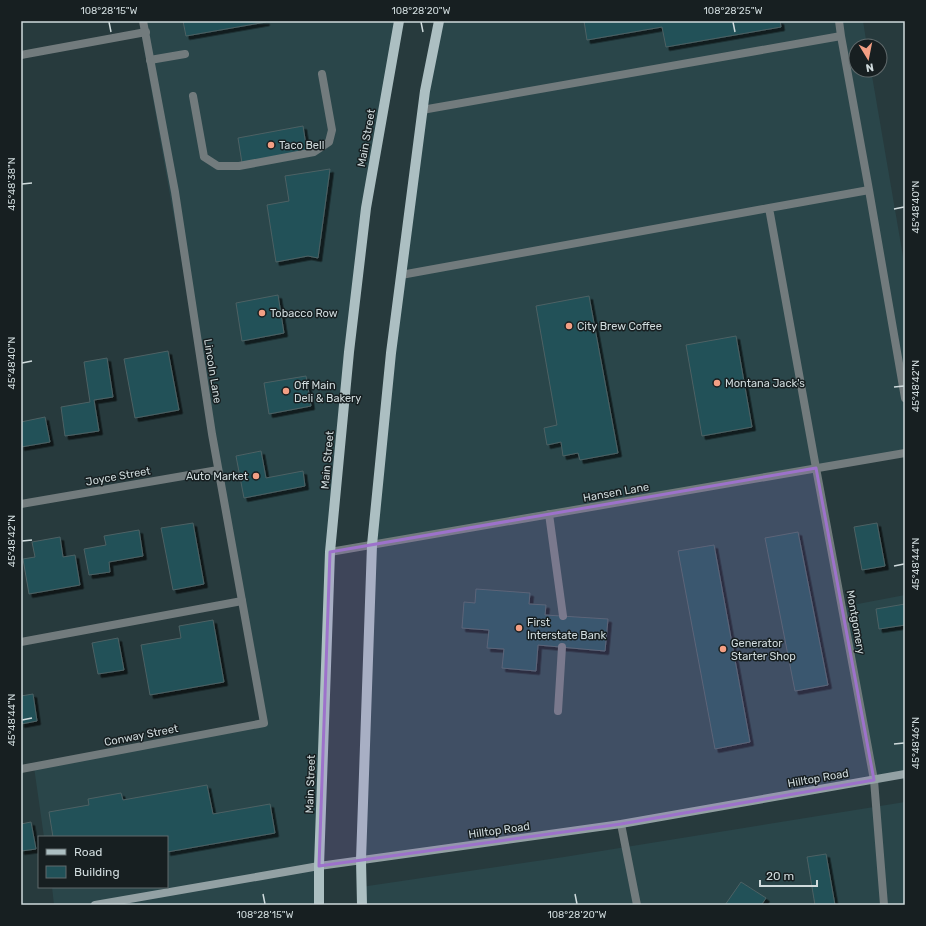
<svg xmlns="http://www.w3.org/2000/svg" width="926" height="926" font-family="Rubik,sans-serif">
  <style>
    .built { fill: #2a464a }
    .building { fill: #205158; stroke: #4d6164; filter: url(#shadow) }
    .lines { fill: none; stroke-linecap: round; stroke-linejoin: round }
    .service { stroke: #727b7d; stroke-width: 8 }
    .minor { stroke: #727b7d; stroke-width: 8 }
    .tertiary { stroke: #727b7d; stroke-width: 8 }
    .secondary { stroke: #93a1a4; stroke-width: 8 }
    .primary { stroke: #acbfc2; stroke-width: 10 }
    .marked { fill: #9d72cb; fill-opacity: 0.2; stroke: #9d72cb; stroke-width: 3; stroke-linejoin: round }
    .ticks { fill: none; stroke: #cfdadc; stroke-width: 1.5 }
    .poi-dot { fill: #f39f84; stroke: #171f21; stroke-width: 1.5 }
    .labels { text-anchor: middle; stroke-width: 3; stroke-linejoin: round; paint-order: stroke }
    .street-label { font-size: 11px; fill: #cfdadc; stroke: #171f21 }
    .poi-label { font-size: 11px; fill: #cfdadc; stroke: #171f21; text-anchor: start }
    .neatline { fill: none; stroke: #cfdadc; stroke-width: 1.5 }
    .ticks-label { font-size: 10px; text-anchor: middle; fill: #cfdadc }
  </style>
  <defs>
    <filter id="shadow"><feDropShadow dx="3.5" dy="3.5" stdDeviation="0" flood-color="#0009"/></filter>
  </defs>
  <rect width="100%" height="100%" fill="#273a3d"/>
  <path class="built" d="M 139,21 L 399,21 L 366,208 L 330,552 L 319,905 L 54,905 L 52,887 L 167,887 L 167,837 L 44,837 L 34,767 L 264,723 Z
    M 440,21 L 863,21 L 867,46 L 856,46 L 856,70 L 871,70 L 905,268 L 905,453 L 816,468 L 842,607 L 905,595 L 905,774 L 621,824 L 361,860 L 372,545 L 391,353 Z
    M 905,802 L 905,905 L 362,905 L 361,887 L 564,857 Z"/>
  <path class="building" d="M 183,21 L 266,21 L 266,22 L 186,36 Z
    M 584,21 L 780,21 L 781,27 L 666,47 L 662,27 L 587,40 Z
    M 303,126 L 307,152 L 242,163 L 238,138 Z
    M 330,169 L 318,258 L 308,256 L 276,262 L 267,205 L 289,201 L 285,176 Z
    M 278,295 L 284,333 L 242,341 L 236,303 Z
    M 589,296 L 618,453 L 580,460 L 578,453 L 563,456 L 561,442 L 547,445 L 544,428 L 557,425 L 536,306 Z
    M 736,336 L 752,427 L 702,436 L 686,345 Z
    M 168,351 L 179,410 L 135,418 L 124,359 Z
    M 107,358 L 113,397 L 94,400 L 99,431 L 65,436 L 61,407 L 90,402 L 84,362 Z
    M 306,376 L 311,406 L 269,414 L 264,383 Z
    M 45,417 L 50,442 L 21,447 L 21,422 Z
    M 261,451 L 266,478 L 303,471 L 305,486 L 244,498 L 236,456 Z
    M 193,523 L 204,584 L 173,590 L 161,528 Z
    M 877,523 L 885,566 L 862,570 L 854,527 Z
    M 139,530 L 143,556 L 109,562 L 110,572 L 89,575 L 84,549 L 106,545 L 104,536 Z
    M 798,532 L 828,685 L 795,691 L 765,538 Z
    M 60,537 L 63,557 L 75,555 L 80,585 L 29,594 L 23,559 L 35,557 L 32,542 Z
    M 714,545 L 750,742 L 715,749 L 678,551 Z
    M 476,589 L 530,593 L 529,604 L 546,605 L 545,615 L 608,619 L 605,651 L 538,645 L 536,671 L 502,668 L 504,649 L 487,648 L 489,630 L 462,628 L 464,602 L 475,603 Z
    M 905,604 L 905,625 L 879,629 L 876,609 Z
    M 213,620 L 224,682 L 150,695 L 141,645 L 181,638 L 179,626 Z
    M 118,638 L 124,670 L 98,674 L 92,643 Z
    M 33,694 L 37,721 L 21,724 L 21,696 Z
    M 207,785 L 213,814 L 270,804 L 275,833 L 167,852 L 167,837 L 53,837 L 49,812 L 89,805 L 88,799 L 121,793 L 123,800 Z
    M 31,822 L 36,849 L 21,851 L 21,824 Z
    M 826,854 L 835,905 L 815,905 L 807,857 Z
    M 741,882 L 766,898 L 762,904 L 764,905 L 725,905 Z"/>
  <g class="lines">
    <path class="service" d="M 839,21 L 841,36
      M 21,55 L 146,32
      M 150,60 L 185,54
      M 193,96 L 204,157 L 218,166 L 239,166 L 314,152 L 329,142 L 332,130 L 322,74
      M 422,110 L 841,36 L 869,190 L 769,208
      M 869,190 L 905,398
      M 401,275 L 769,208 L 816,468
      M 549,514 L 563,616
      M 21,642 L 242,601
      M 558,711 L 562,647
      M 874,780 L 884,905
      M 621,824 L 637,905"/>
    <path class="minor" d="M 816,468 L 874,780
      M 21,504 L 218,470
      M 21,769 L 264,723 L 212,434 L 175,192 L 143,21"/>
    <path class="tertiary" d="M 330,552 L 905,453"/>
    <path class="secondary" d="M 95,905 L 319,866 L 621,824 L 905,774"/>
    <path class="primary" d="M 319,905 L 319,866 L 330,552 L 349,352 L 366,208 L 399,21
      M 362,905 L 361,860 L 372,545 L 391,353 L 425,91 L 439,21"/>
  </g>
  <path class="marked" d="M 816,468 L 874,780 L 621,824 L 319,866 L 330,552 Z"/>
  <path class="ticks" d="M 109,22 L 111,32M 421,22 L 423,32M 733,22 L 735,32M 22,184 L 32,183M 894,209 L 904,207M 22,363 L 32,361M 894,387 L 904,386M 22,541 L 32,540M 894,566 L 904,564M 22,720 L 32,718M 894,744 L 904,743M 263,894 L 265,904M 575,894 L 577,904"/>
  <g class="poi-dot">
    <circle cx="271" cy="145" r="4"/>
    <circle cx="262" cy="313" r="4"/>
    <circle cx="569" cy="326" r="4"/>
    <circle cx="717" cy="383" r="4"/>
    <circle cx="286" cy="391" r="4"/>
    <circle cx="256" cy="476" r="4"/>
    <circle cx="519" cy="628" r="4"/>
    <circle cx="723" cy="649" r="4"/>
  </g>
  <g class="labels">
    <g class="street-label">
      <text transform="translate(366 138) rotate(-80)" y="4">Main Street</text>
      <text transform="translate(213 371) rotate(81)" y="4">Lincoln Lane</text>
      <text transform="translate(327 460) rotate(-85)" y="4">Main Street</text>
      <text transform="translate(118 476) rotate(-10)" y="4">Joyce Street</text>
      <text transform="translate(616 492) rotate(-10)" y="4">Hansen Lane</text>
      <text transform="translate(856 622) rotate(80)" y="4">Montgomery</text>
      <text transform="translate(141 735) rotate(-11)" y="4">Conway Street</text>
      <text transform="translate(818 778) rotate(-10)" y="4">Hilltop Road</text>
      <text transform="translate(310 784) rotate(-88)" y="4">Main Street</text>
      <text transform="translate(499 830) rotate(-8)" y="4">Hilltop Road</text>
    </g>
    <g class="poi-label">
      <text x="279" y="149">Taco Bell</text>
      <text x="270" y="317">Tobacco Row</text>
      <text x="577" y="330">City Brew Coffee</text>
      <text x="725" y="387">Montana Jack's</text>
      <text x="294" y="389">Off Main<tspan x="294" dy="13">Deli &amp; Bakery</tspan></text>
      <text x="248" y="480" text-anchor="end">Auto Market</text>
      <text x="527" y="626">First<tspan x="527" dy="13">Interstate Bank</tspan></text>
      <text x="731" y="647">Generator<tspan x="731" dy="13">Starter Shop</tspan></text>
    </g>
  </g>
  <rect width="926" height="926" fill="none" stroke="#171f21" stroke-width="44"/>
  <rect x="38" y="836" width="130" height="52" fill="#171f21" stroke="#616a6c"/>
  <rect x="46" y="849" width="20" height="6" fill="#acbfc2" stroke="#616a6c"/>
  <text x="74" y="856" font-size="12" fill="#cfdadc">Road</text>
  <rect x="46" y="866" width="20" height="12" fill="#205158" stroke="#616a6c"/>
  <text x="74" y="876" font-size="12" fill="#cfdadc">Building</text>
  <g transform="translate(868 58) rotate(170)"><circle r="19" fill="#171f21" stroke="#616a6c"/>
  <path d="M0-3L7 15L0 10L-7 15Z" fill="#f39f84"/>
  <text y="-6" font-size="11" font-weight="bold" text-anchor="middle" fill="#cfdadc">N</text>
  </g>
  <path d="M760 880v6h57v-6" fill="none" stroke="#cfdadc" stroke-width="2"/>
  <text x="766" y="880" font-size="12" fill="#cfdadc" stroke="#171f21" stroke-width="3" paint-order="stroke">20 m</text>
  <rect x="22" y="22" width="882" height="882" class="neatline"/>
  <g class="ticks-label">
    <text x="109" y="14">108°28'15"W</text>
    <text x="421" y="14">108°28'20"W</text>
    <text x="733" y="14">108°28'25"W</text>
    <text transform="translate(11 184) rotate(-90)" y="4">45°48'38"N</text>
    <text transform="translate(915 207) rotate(-90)" y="4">45°48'40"N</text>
    <text transform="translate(11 363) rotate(-90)" y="4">45°48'40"N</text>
    <text transform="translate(915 386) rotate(-90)" y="4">45°48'42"N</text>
    <text transform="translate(11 541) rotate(-90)" y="4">45°48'42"N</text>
    <text transform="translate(915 564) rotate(-90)" y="4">45°48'44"N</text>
    <text transform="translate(11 720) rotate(-90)" y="4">45°48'44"N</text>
    <text transform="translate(915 743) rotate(-90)" y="4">45°48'46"N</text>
    <text x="265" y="918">108°28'15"W</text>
    <text x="577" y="918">108°28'20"W</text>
  </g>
</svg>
